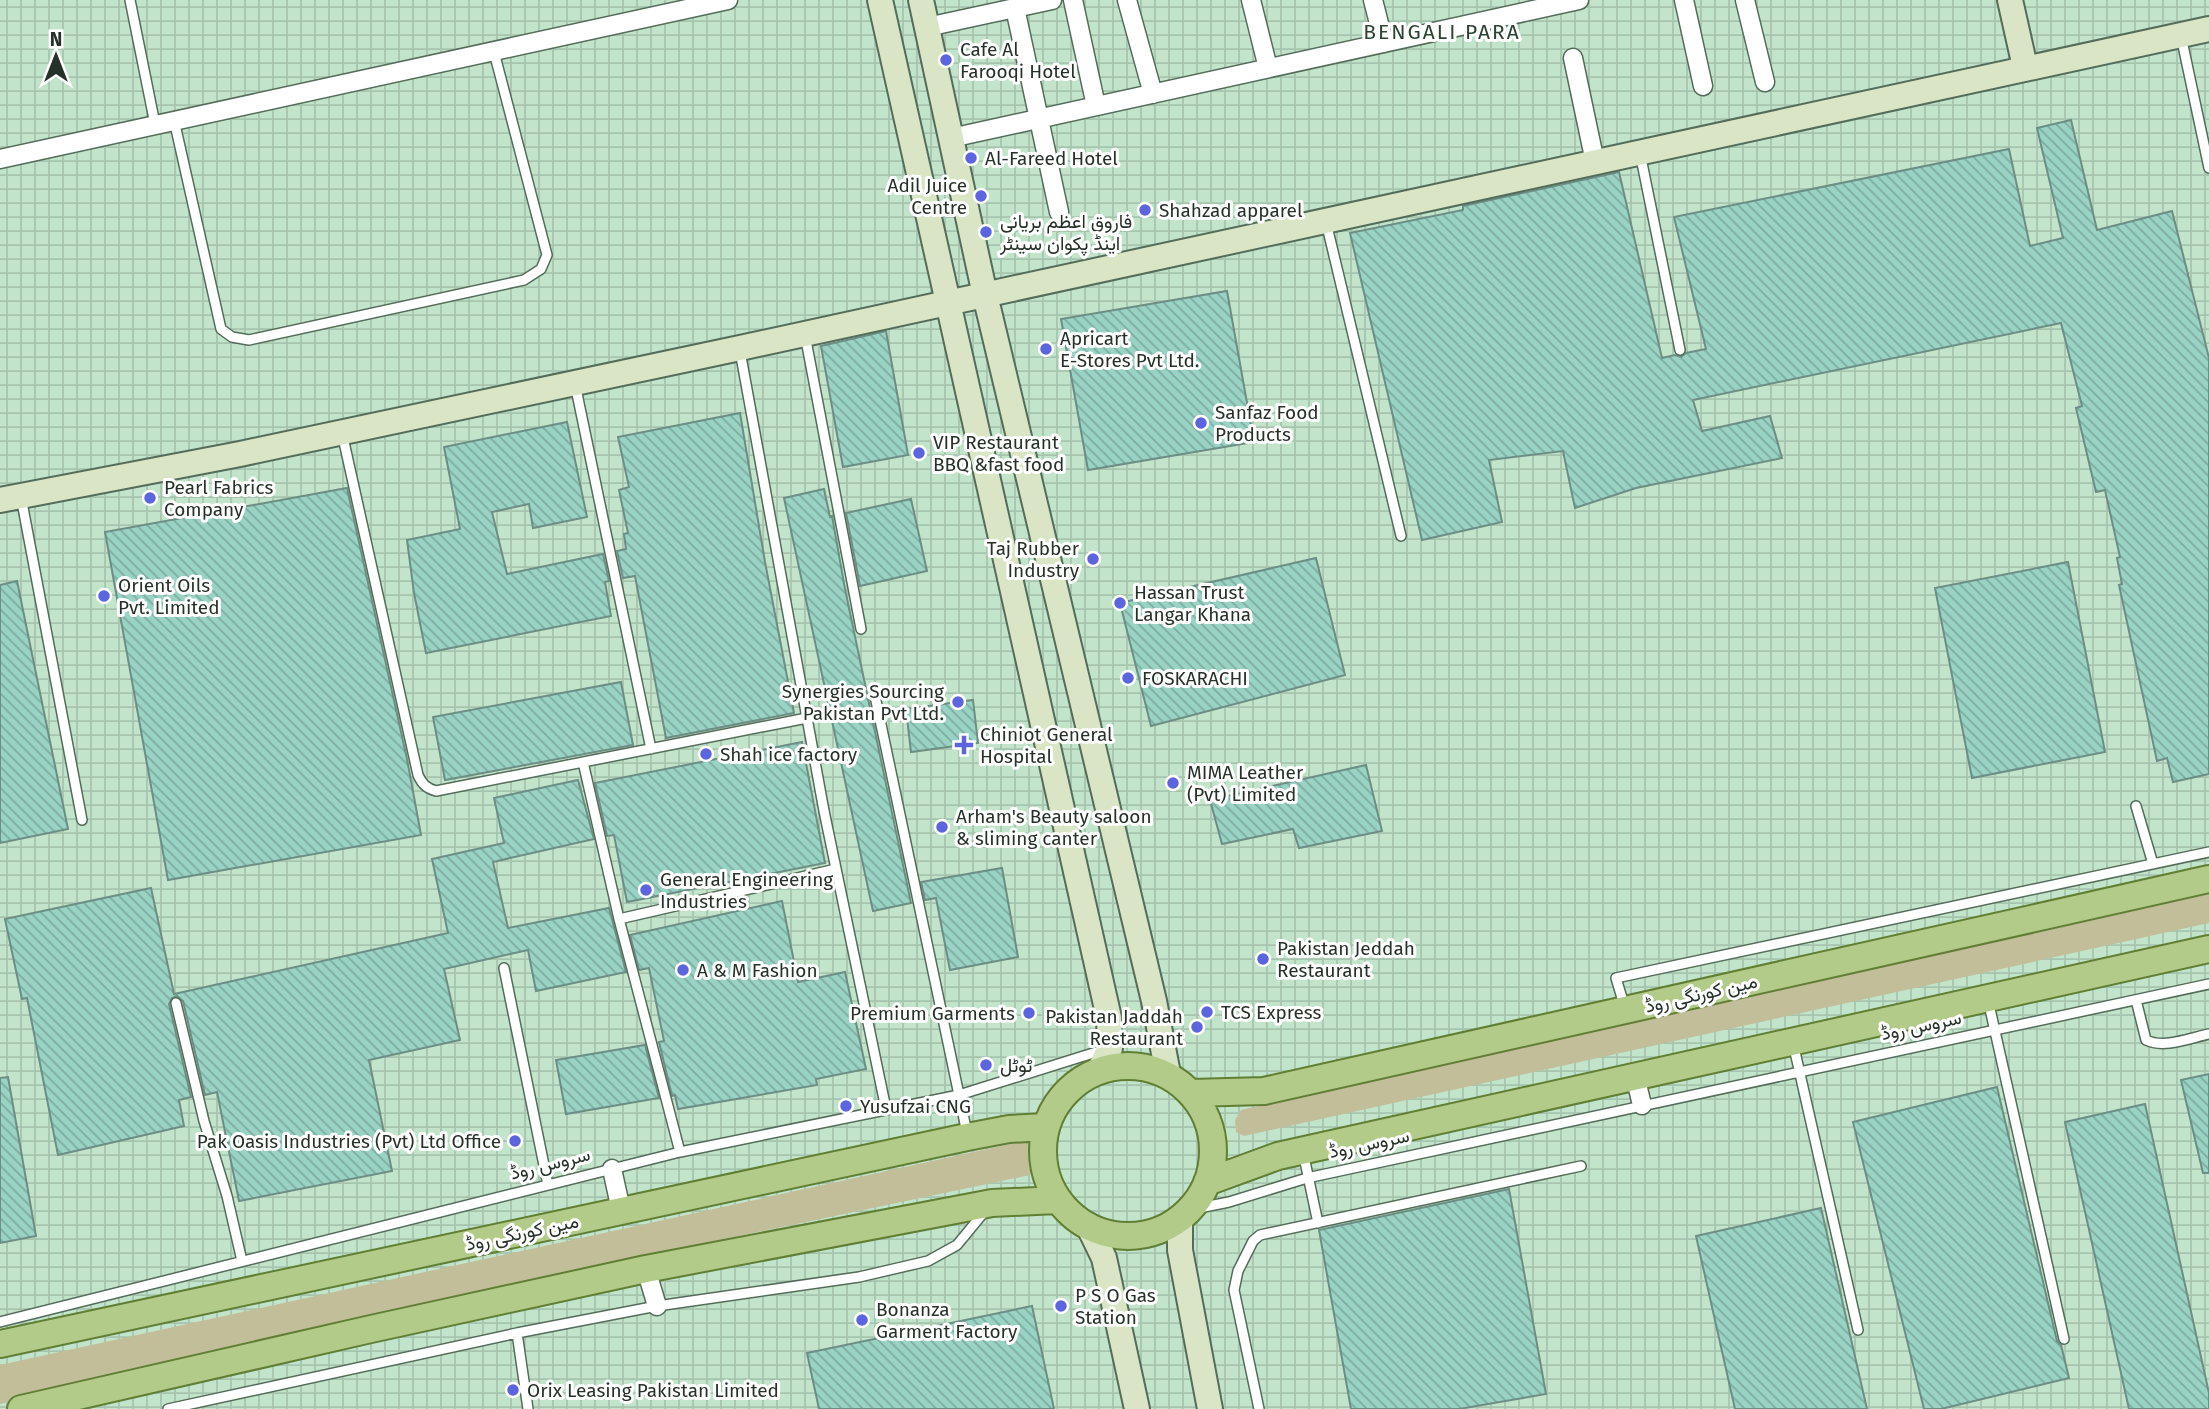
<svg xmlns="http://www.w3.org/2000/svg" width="2209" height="1409" font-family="'Fira Sans',Vazirmatn,sans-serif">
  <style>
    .industrial { fill: url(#industrial-grid) }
    .green { fill: #c2be99 }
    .building { fill: url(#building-back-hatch); stroke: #6c8e85; stroke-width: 2 }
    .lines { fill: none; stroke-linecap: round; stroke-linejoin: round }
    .lane-casing { stroke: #546c5a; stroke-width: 12 }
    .street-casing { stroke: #546c5a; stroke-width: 21 }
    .secondary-casing { stroke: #546c5a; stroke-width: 28 }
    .primary-casing { stroke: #607f34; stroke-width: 30 }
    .lane { stroke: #fff; stroke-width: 9 }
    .street { stroke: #fff; stroke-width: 18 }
    .secondary { stroke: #d9e5c4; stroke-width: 24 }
    .primary { stroke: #b2cb89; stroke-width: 26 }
    .poi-dot { fill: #5c65dd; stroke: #fff; stroke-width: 2.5 }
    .labels { text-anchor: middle; stroke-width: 6; stroke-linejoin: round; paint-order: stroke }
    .poi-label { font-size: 19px; fill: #263129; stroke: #fff; text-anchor: start }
    .street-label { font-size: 19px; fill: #263129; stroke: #fff }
    .neighbourhood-label { font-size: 21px; letter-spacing: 2px; fill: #2d4433; stroke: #fff }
  </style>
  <defs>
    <pattern id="industrial-grid" width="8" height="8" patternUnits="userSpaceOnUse" patternTransform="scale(1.75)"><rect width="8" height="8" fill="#c2e4ca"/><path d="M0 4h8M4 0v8" fill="none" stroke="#a7c4ae"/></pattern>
    <pattern id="building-back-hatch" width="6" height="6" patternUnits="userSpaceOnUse" patternTransform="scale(1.75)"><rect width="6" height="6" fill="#99d3c4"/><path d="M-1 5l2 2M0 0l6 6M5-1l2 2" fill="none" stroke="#7dac9f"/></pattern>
  </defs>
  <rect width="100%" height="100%" fill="#d5f0db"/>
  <path class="industrial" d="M 0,0 L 2209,0 L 2209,1409 L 0,1409 Z"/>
  <path class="green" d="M 2209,894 L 2209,923 L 1244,1136 L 1236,1132 L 1235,1120 L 1241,1110 Z
    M 1024,1141 L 1029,1142 L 1035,1167 L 1030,1175 L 610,1263 L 0,1404 L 0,1365 Z"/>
  <path class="building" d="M 2071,120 L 2097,230 L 2172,211 L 2209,358 L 2209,774 L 2173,782 L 2167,758 L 2157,761 L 2119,585 L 2122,584 L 2117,558 L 2120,557 L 2105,490 L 2096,492 L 2076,408 L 2082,406 L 2061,323 L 1693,400 L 1702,431 L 1770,416 L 1782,458 L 1636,488 L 1575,508 L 1563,451 L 1489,460 L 1502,522 L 1422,540 L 1350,233 L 1463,210 L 1463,206 L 1619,172 L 1662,358 L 1675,355 L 1681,357 L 1686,353 L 1706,349 L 1674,217 L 2009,149 L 2030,246 L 2063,238 L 2037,128 Z
    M 1227,291 L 1254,442 L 1088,470 L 1061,319 Z
    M 886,331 L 908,455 L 843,467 L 821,346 Z
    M 740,413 L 765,562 L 794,713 L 666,738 L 635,576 L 623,578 L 617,551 L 626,549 L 624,534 L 628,533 L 619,490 L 629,487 L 618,437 Z
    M 567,422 L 587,517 L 533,528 L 529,504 L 492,512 L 507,574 L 603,554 L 609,581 L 605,582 L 611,616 L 426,653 L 414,593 L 407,540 L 460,529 L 444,447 Z
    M 347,488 L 407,759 L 421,835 L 168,880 L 105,532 Z
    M 824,489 L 830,517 L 832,516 L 845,589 L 911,903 L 873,911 L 784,498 Z
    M 911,499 L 927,571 L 860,586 L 846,513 Z
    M 1316,558 L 1345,675 L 1151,726 L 1120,603 Z
    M 2068,562 L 2105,752 L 1972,778 L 1935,588 Z
    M 17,581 L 68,829 L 0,843 L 0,585 Z
    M 621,682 L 633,745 L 445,780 L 433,717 Z
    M 973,700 L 978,743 L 911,752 L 906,709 Z
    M 802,742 L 825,863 L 627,902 L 614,835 L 607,836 L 595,783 Z
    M 1366,765 L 1382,831 L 1299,848 L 1293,829 L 1222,844 L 1210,800 Z
    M 578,780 L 594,839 L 493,862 L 508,928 L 609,908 L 626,972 L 536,991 L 528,950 L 444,969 L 460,1040 L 369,1060 L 392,1171 L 239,1201 L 217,1092 L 205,1095 L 183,1001 L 177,996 L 172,998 L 169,1004 L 191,1097 L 179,1100 L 184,1126 L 58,1155 L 27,998 L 22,999 L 5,919 L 151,888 L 174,994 L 448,933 L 432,859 L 504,843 L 494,798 Z
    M 1002,868 L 1018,957 L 950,970 L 936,898 L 925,900 L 921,882 Z
    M 782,901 L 798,982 L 845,972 L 866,1069 L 816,1079 L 817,1085 L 678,1109 L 675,1095 L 672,1096 L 659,1042 L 664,1041 L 649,968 L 639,970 L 630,935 Z
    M 645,1045 L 659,1098 L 566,1114 L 556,1060 Z
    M 2209,1074 L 2209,1173 L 2203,1173 L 2181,1080 Z
    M 8,1077 L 36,1236 L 0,1243 L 0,1078 Z
    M 1997,1087 L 2057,1341 L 2061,1345 L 2069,1378 L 1941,1409 L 1924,1409 L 1853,1122 Z
    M 2145,1104 L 2209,1393 L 2209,1409 L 2129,1409 L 2065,1122 Z
    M 1509,1189 L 1546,1394 L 1459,1409 L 1351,1409 L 1319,1230 Z
    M 1821,1208 L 1867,1409 L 1735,1409 L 1696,1236 Z
    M 1032,1306 L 1054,1409 L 819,1409 L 807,1353 Z"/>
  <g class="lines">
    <g class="lane-casing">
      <path id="lane" d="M 130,0 L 155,124
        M 2181,36 L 2209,168
        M 174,120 L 221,329 L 232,337 L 249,340 L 524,280 L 541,269 L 547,255 L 494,52
        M 1640,153 L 1680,350
        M 1326,222 L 1401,536
        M 805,335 L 861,629
        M 740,351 L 824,811 L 886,1109
        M 575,384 L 651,749
        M 342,433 L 418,775 C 422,784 426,788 436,791 L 807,718
        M 21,497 L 82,820
        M 875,696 L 967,1133
        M 583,762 L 619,919 L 680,1152
        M 2136,806 L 2153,864
        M 619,919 L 836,869
        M 504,968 L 548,1185
        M 1988,1000 L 2064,1339
        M 2136,1000 L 2146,1040 C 2164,1049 2190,1038 2209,1034
        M 176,1003 L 204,1121 L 227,1196 L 242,1261
        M 1625,1008 L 1616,978 L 2209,852
        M 1793,1043 L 1858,1330
        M 1303,1152 L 1318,1223
        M 1189,1210 L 1229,1202 L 1307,1178 L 2209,984
        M 0,1322 L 680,1152 L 959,1095 L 1106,1049
        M 517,1333 L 528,1409
        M 168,1409 L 517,1333 L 657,1306 L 859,1277 L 928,1261 L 957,1245 L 985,1211
        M 1259,1409 L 1234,1290 L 1238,1271 L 1253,1241 L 1260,1235 L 1581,1166"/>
    </g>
    <g class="street-casing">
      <path id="street" d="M 1073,0 L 1096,106
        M 1127,0 L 1153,94
        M 1251,0 L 1268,68
        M 1373,0 L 1384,43
        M 1684,0 L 1703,86
        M 1745,0 L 1765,82
        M 1015,8 L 1059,212
        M 927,27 L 1052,0
        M 1573,58 L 1595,162
        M 951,138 L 1579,0
        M 0,159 L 728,0
        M 1635,1076 L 1642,1105
        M 612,1169 L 621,1210
        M 646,1269 L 657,1306"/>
    </g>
    <g class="secondary-casing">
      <path id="secondary" d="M 880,0 L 1109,1018 L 1110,1048 L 1099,1071
        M 921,0 L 985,295 L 1154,1001 L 1168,1074
        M 2010,0 L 2025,67
        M 0,500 L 240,454 L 740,348 L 2209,29
        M 1180,1218 L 1180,1250 L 1210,1409
        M 1088,1225 L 1104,1258 L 1137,1409"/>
    </g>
    <g class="primary-casing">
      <path id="primary" d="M1043 1151a85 85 0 1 1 170 0a85 85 0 1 1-170 0Z
        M 1191,1093 L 1264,1091 L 2209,879
        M 1207,1182 L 1278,1156 L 2209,949
        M 0,1344 L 967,1137 L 1009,1129 L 1046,1127
        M 21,1409 L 371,1329 L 646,1269 L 992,1203 L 1057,1200"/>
    </g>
    <use href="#lane" class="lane"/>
    <use href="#street" class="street"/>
    <use href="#secondary" class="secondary"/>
    <use href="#primary" class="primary"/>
  </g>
  <g class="poi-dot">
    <circle cx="946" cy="60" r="7"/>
    <circle cx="971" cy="158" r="7"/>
    <circle cx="981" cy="196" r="7"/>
    <circle cx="1145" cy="210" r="7"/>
    <circle cx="986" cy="232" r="7"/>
    <circle cx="1046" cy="349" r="7"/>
    <circle cx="1201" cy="423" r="7"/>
    <circle cx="919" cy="453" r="7"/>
    <circle cx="150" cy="498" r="7"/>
    <circle cx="1093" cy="559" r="7"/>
    <circle cx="104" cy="596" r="7"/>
    <circle cx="1120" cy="603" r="7"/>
    <circle cx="1128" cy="678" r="7"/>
    <circle cx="958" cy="702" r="7"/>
    <path d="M960.5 734.5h7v7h7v7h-7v7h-7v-7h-7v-7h7z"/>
    <circle cx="706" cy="754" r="7"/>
    <circle cx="1173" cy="783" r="7"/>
    <circle cx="942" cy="827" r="7"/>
    <circle cx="646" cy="890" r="7"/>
    <circle cx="1263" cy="959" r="7"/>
    <circle cx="683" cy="970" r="7"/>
    <circle cx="1207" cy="1012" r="7"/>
    <circle cx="1029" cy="1013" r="7"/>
    <circle cx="1197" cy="1027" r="7"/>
    <circle cx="986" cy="1065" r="7"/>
    <circle cx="846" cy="1106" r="7"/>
    <circle cx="515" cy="1141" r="7"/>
    <circle cx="1061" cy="1306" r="7"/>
    <circle cx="862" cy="1320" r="7"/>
    <circle cx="513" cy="1390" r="7"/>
  </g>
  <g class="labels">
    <g class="poi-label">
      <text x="960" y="56">Cafe Al<tspan x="960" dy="22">Farooqi Hotel</tspan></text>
      <text x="985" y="165">Al-Fareed Hotel</text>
      <text x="967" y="192" text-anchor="end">Adil Juice<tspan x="967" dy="22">Centre</tspan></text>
      <text x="1159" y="217">Shahzad apparel</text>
      <text x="1000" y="228">فاروق اعظم بریانی<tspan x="1000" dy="22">اینڈ پکوان سینٹر</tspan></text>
      <text x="1060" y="345">Apricart<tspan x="1060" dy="22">E-Stores Pvt Ltd.</tspan></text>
      <text x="1215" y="419">Sanfaz Food<tspan x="1215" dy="22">Products</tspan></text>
      <text x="933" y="449">VIP Restaurant<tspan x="933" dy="22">BBQ &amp;fast food</tspan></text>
      <text x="164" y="494">Pearl Fabrics<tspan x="164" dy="22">Company</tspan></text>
      <text x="1079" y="555" text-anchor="end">Taj Rubber<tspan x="1079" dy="22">Industry</tspan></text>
      <text x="118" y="592">Orient Oils<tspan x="118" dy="22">Pvt. Limited</tspan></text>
      <text x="1134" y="599">Hassan Trust<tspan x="1134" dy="22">Langar Khana</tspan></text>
      <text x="1142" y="685">FOSKARACHI</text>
      <text x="944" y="698" text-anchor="end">Synergies Sourcing<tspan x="944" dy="22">Pakistan Pvt Ltd.</tspan></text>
      <text x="980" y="741">Chiniot General<tspan x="980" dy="22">Hospital</tspan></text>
      <text x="720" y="761">Shah ice factory</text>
      <text x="1187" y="779">MIMA Leather<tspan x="1187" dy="22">(Pvt) Limited</tspan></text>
      <text x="956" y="823">Arham's Beauty saloon<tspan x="956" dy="22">&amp; sliming canter</tspan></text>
      <text x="660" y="886">General Engineering<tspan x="660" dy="22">Industries</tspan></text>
      <text x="1277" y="955">Pakistan Jeddah<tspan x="1277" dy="22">Restaurant</tspan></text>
      <text x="697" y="977">A &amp; M Fashion</text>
      <text x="1221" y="1019">TCS Express</text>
      <text x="1015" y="1020" text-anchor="end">Premium Garments</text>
      <text x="1183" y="1023" text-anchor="end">Pakistan Jaddah<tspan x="1183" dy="22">Restaurant</tspan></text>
      <text x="1000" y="1072">ٹوٹل</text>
      <text x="860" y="1113">Yusufzai CNG</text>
      <text x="501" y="1148" text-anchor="end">Pak Oasis Industries (Pvt) Ltd Office</text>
      <text x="1075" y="1302">P S O Gas<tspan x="1075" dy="22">Station</tspan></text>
      <text x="876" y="1316">Bonanza<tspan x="876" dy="22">Garment Factory</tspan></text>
      <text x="527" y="1397">Orix Leasing Pakistan Limited</text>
    </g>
    <g class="street-label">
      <text transform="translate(1701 993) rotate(-13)" y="7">مین کورنگی روڈ</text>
      <text transform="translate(1921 1025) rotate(-12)" y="7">سروس روڈ</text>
      <text transform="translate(1369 1143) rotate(-12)" y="7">سروس روڈ</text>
      <text transform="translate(550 1163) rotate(-14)" y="7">سروس روڈ</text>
      <text transform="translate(522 1232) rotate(-12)" y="7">مین کورنگی روڈ</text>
    </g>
    <g class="neighbourhood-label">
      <text x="1442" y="39">BENGALI PARA</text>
    </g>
  </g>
  <g transform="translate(56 56)" stroke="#ffffff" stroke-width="5" paint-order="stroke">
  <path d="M0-5L12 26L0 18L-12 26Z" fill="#263129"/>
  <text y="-10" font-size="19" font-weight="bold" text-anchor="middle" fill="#263129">N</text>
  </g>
</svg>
